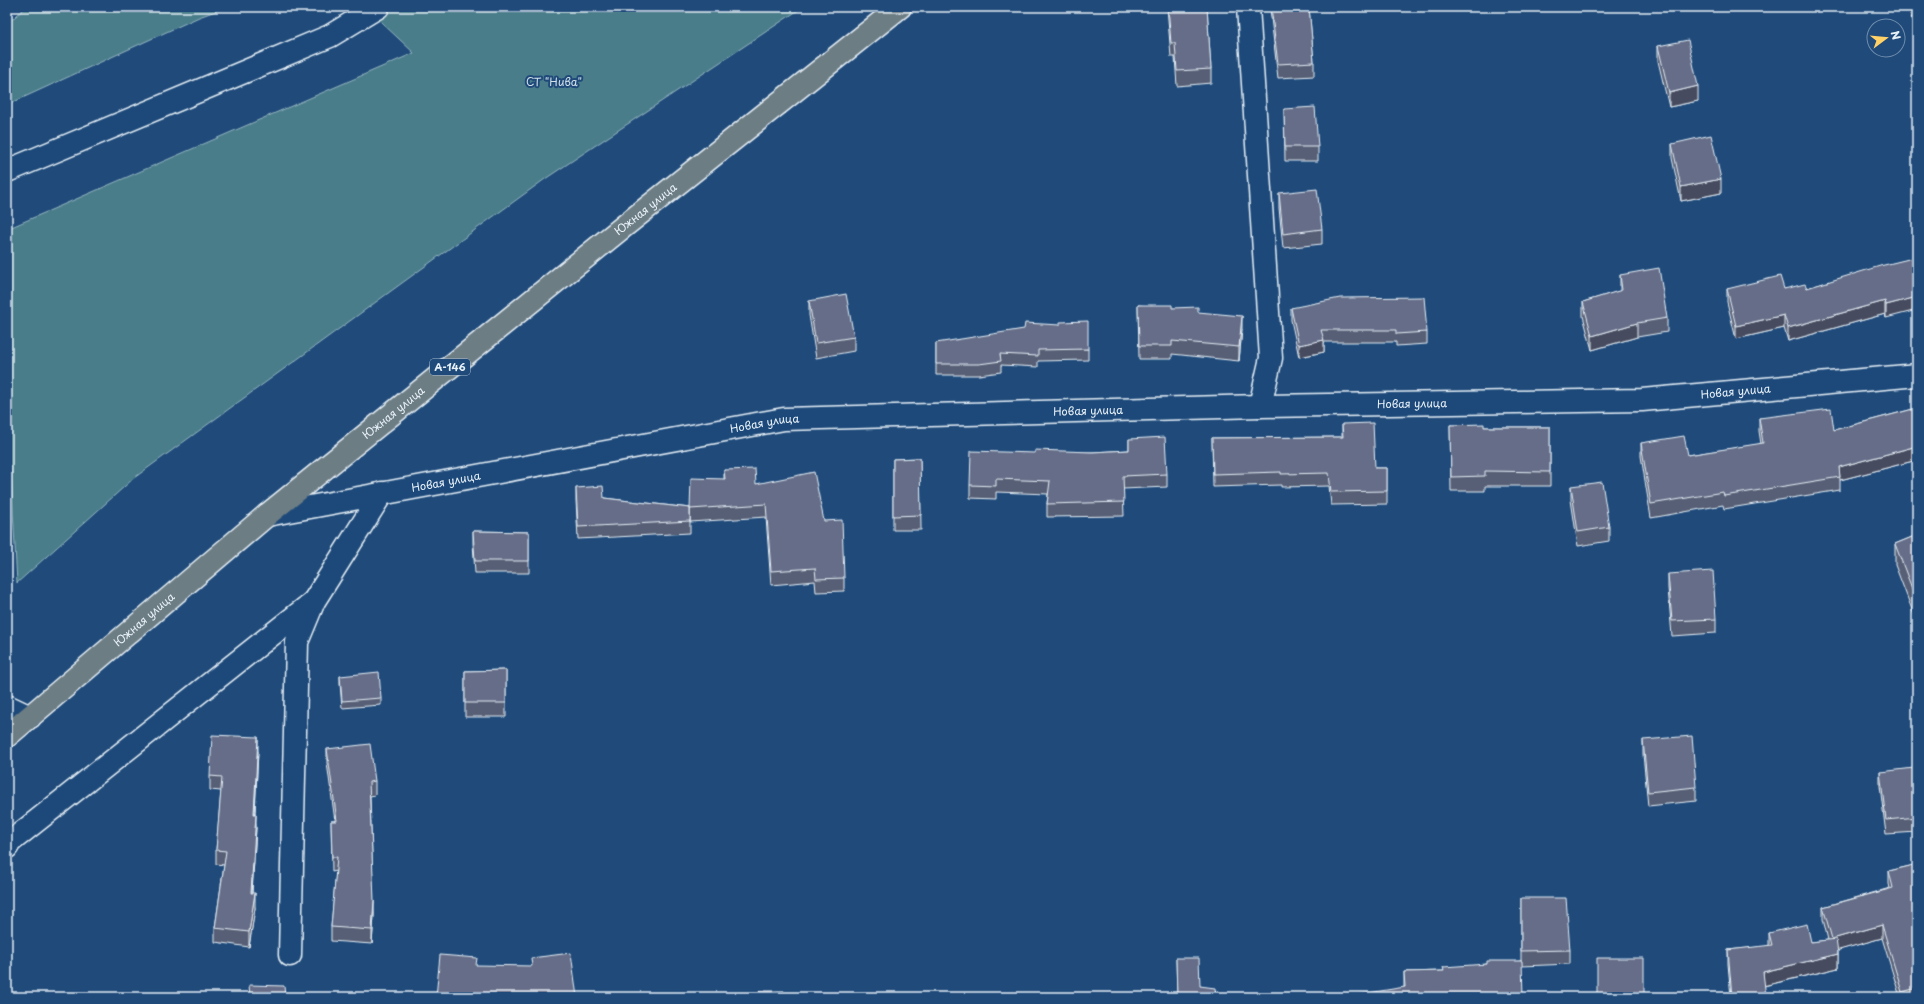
<svg xmlns="http://www.w3.org/2000/svg" width="1924" height="1004" font-family="'Playpen Sans',sans-serif">
  <style>
    .green { fill: #497d8a; stroke: #98b7c1 }
    .lines { fill: none; stroke-linecap: round; stroke-linejoin: round }
    .minor-casing { stroke: #e8f1f8; stroke-width: 25 }
    .highway-casing { stroke: #e8f1f8; stroke-width: 25 }
    .minor { stroke: #1f4a7a; stroke-width: 22 }
    .highway { stroke: #6d7d84; stroke-width: 22 }
    .wall { fill: #575e75; stroke: #e8f1f8 }
    .shaded-wall { fill: #474c5f; stroke: #e8f1f8 }
    .building { fill: #656d88; stroke: #e8f1f8 }
    .labels { text-anchor: middle; stroke-width: 4; stroke-linejoin: round; paint-order: stroke }
    .shield { fill: #1f4a7a; stroke: #acbfd2; stroke-width: 1 }
    .shield-label { font-size: 10px; font-weight: bold; fill: #e8f1f8 }
    .park-label { font-size: 11px; fill: #d0e0e8; stroke: #1f4a7a }
    .street-label { font-size: 11px; fill: #e8f1f8; stroke: #1f4a7a }
  </style>
  <rect width="100%" height="100%" fill="#1f4a7a"/>
  <filter id="ink" filterUnits="userSpaceOnUse"><feTurbulence type="fractalNoise" baseFrequency=".025" numOctaves="2"/><feDisplacementMap in="SourceGraphic" scale="8" xChannelSelector="R" yChannelSelector="G"/><feConvolveMatrix kernelMatrix="1 2 1 2 8 2 1 2 1" color-interpolation-filters="sRGB"/></filter>
  <g filter="url(#ink)">
    <path class="green" d="M 26,7 L 227,7 L 199,17 L 7,105 L 7,24 Z
      M 365,7 L 803,7 L 545,179 L 134,478 L 17,583 L 11,473 L 7,464 L 7,229 L 414,53 Z"/>
    <g class="lines">
      <g class="minor-casing">
        <g id="minor">
          <path d="M 1248,7 L 1271,358 L 1260,406"/>
          <path d="M 7,171 L 330,36 L 378,7"/>
          <path id="s1" d="M 267,515 L 784,419 L 1260,406 L 1642,400 L 1917,375"/>
          <path d="M 7,706 L 30,717"/>
          <path d="M 7,847 L 10,842 L 313,602"/>
          <path d="M 290,955 L 297,642 L 314,601 L 382,493"/>
        </g>
      </g>
      <g class="highway-casing">
        <g id="highway">
          <path id="s2" d="M 7,736 L 267,515 L 623,227 L 900,7"/>
        </g>
      </g>
      <use href="#minor" class="minor"/>
      <use href="#highway" class="highway"/>
    </g>
    <path class="wall" d="M 1167,7 L 1207,7 L 1211,69 L 1211,83 L 1177,86 L 1175,57 L 1171,57 Z
      M 1262,7 L 1311,7 L 1311,8 L 1309,8 L 1314,62 L 1314,76 L 1278,78 L 1270,9 L 1263,9 Z
      M 1910,7 L 1917,7 L 1917,31 L 1910,14 Z
      M 1658,46 L 1698,101 L 1669,107 L 1658,61 Z
      M 1284,109 L 1318,147 L 1318,161 L 1285,161 Z
      M 1672,144 L 1721,193 L 1681,201 L 1672,158 Z
      M 1279,193 L 1322,229 L 1322,244 L 1283,248 L 1279,208 Z
      M 1917,257 L 1886,318 L 1885,314 L 1788,341 L 1784,328 L 1736,339 L 1727,302 L 1727,289 L 1784,289 L 1807,288 Z
      M 1620,275 L 1667,318 L 1667,332 L 1637,337 L 1592,350 L 1583,316 L 1583,302 L 1620,291 Z
      M 809,301 L 854,337 L 854,351 L 816,358 L 809,315 Z
      M 1138,305 L 1172,308 L 1198,312 L 1242,329 L 1239,361 L 1172,354 L 1172,359 L 1139,359 Z
      M 1291,308 L 1427,332 L 1427,344 L 1396,346 L 1396,342 L 1324,342 L 1324,352 L 1299,357 L 1291,320 Z
      M 936,343 L 1088,349 L 1088,360 L 1038,361 L 1038,367 L 1001,365 L 1001,372 L 979,375 L 936,375 Z
      M 1917,408 L 1917,460 L 1840,480 L 1840,490 L 1724,509 L 1723,505 L 1651,518 L 1641,456 L 1641,443 L 1688,455 L 1761,444 L 1759,431 L 1759,418 L 1834,430 Z
      M 1342,424 L 1375,468 L 1387,468 L 1387,504 L 1331,505 L 1329,486 L 1281,487 L 1281,485 L 1213,487 L 1212,438 L 1342,437 Z
      M 1450,425 L 1484,427 L 1550,427 L 1550,486 L 1485,486 L 1485,491 L 1451,491 Z
      M 1129,439 L 1167,474 L 1167,487 L 1123,489 L 1124,516 L 1047,517 L 1047,504 L 1048,494 L 996,492 L 996,499 L 970,498 L 970,485 L 1035,453 L 1092,452 L 1129,450 Z
      M 920,458 L 921,530 L 893,530 L 893,459 Z
      M 724,470 L 756,484 L 824,521 L 844,578 L 844,591 L 816,592 L 815,581 L 771,585 L 766,517 L 690,522 L 690,509 L 724,479 Z
      M 1571,486 L 1609,527 L 1609,541 L 1578,546 L 1571,500 Z
      M 576,488 L 604,498 L 690,508 L 690,533 L 578,539 L 576,500 Z
      M 473,531 L 529,532 L 529,573 L 475,573 L 473,543 Z
      M 1917,535 L 1916,620 L 1895,565 L 1895,544 Z
      M 1668,574 L 1716,619 L 1716,633 L 1672,636 L 1668,588 Z
      M 506,670 L 506,717 L 465,717 L 465,671 Z
      M 340,676 L 381,698 L 381,705 L 342,708 L 340,683 Z
      M 1643,740 L 1696,787 L 1696,801 L 1648,806 L 1643,754 Z
      M 327,749 L 375,781 L 375,795 L 370,796 L 374,915 L 372,944 L 331,941 L 331,927 L 336,871 L 332,872 L 331,821 L 335,821 L 327,763 Z
      M 258,751 L 255,814 L 256,828 L 252,893 L 255,908 L 249,947 L 215,942 L 215,928 L 224,865 L 216,864 L 216,850 L 221,791 L 210,790 L 210,776 Z
      M 1880,772 L 1917,788 L 1917,832 L 1886,834 L 1880,786 Z
      M 1914,865 L 1917,997 L 1900,997 L 1882,938 L 1838,950 L 1838,968 L 1764,986 L 1766,997 L 1731,997 L 1728,964 L 1728,950 L 1769,946 L 1769,933 L 1811,942 L 1828,940 L 1823,919 L 1823,907 L 1890,888 L 1889,884 L 1889,871 Z
      M 1521,898 L 1570,950 L 1570,964 L 1522,966 L 1404,987 L 1404,972 L 1443,971 L 1487,964 L 1521,961 Z
      M 1176,958 L 1200,986 L 1216,997 L 1177,997 Z"/>
    <path class="shaded-wall" d="M 1698,86 L 1698,101 L 1669,107 L 1669,93 Z
      M 1721,179 L 1721,193 L 1681,201 L 1681,187 Z
      M 1917,297 L 1917,310 L 1886,318 L 1886,305 Z
      M 1885,301 L 1885,314 L 1788,341 L 1788,328 Z
      M 1784,315 L 1784,328 L 1736,339 L 1736,326 Z
      M 1242,316 L 1242,329 L 1239,361 L 1239,347 Z
      M 1637,323 L 1637,337 L 1592,350 L 1592,336 Z
      M 1324,340 L 1324,352 L 1299,357 L 1299,345 Z
      M 1917,446 L 1917,460 L 1840,480 L 1839,467 Z
      M 1916,599 L 1917,599 L 1917,619 L 1916,620 Z
      M 258,737 L 258,751 L 254,828 L 254,814 Z
      M 256,814 L 256,828 L 251,907 L 251,893 Z
      M 255,893 L 255,908 L 249,947 L 249,932 Z
      M 374,900 L 374,915 L 372,944 L 372,930 Z
      M 1882,925 L 1882,938 L 1832,952 L 1832,939 Z
      M 1838,954 L 1838,968 L 1763,986 L 1763,972 Z
      M 1917,988 L 1917,997 L 1902,997 L 1902,992 Z"/>
    <path class="building" d="M 1168,7 L 1207,7 L 1211,69 L 1177,71 L 1175,43 L 1171,43 Z
      M 1271,7 L 1309,7 L 1314,62 L 1278,64 Z
      M 1913,7 L 1917,7 L 1917,17 Z
      M 1688,40 L 1698,86 L 1669,93 L 1658,46 Z
      M 1315,107 L 1318,147 L 1285,147 L 1284,109 Z
      M 1711,135 L 1721,179 L 1681,187 L 1672,144 Z
      M 1317,189 L 1322,229 L 1283,234 L 1279,193 Z
      M 1917,257 L 1917,297 L 1886,305 L 1885,301 L 1788,328 L 1784,315 L 1736,326 L 1727,289 L 1780,276 L 1784,289 L 1805,284 L 1807,288 L 1880,266 Z
      M 1659,268 L 1667,318 L 1637,323 L 1592,336 L 1583,302 L 1622,290 L 1620,275 Z
      M 846,294 L 854,337 L 816,343 L 809,301 Z
      M 1424,297 L 1427,332 L 1396,334 L 1396,330 L 1321,330 L 1324,340 L 1299,345 L 1291,308 L 1340,298 Z
      M 1138,305 L 1172,305 L 1172,308 L 1198,307 L 1198,312 L 1242,316 L 1239,347 L 1172,341 L 1172,346 L 1139,346 Z
      M 1088,321 L 1088,349 L 1038,350 L 1038,356 L 1000,354 L 1001,361 L 979,364 L 936,364 L 936,343 L 1024,329 L 1025,323 L 1060,325 L 1060,322 Z
      M 1917,408 L 1917,446 L 1839,467 L 1840,477 L 1724,496 L 1723,492 L 1651,504 L 1641,443 L 1684,436 L 1688,455 L 1763,443 L 1759,418 L 1831,409 L 1834,430 Z
      M 1373,423 L 1375,468 L 1387,468 L 1387,491 L 1331,492 L 1329,473 L 1281,474 L 1281,472 L 1213,474 L 1212,438 L 1343,437 L 1342,424 Z
      M 1484,424 L 1484,427 L 1550,427 L 1550,472 L 1485,471 L 1485,476 L 1451,477 L 1450,425 Z
      M 1165,437 L 1167,474 L 1123,476 L 1124,502 L 1047,504 L 1050,481 L 996,479 L 996,486 L 970,485 L 971,451 L 1035,453 L 1035,450 L 1092,452 L 1129,450 L 1129,439 Z
      M 920,458 L 921,515 L 893,516 L 893,459 Z
      M 755,469 L 756,484 L 814,472 L 824,521 L 842,520 L 844,578 L 816,579 L 815,568 L 771,571 L 766,504 L 690,509 L 691,478 L 725,479 L 724,470 Z
      M 1602,482 L 1609,527 L 1578,532 L 1571,486 Z
      M 603,486 L 604,498 L 690,508 L 690,521 L 578,527 L 576,488 Z
      M 473,531 L 529,532 L 529,561 L 475,561 Z
      M 1917,535 L 1917,599 L 1916,599 L 1895,544 Z
      M 1713,571 L 1716,619 L 1672,621 L 1668,574 Z
      M 506,670 L 506,703 L 465,703 L 465,671 Z
      M 379,672 L 381,698 L 342,701 L 340,676 Z
      M 212,735 L 258,737 L 254,814 L 256,814 L 251,893 L 255,893 L 249,932 L 215,928 L 226,851 L 216,850 L 222,777 L 210,776 Z
      M 1692,736 L 1696,787 L 1648,792 L 1643,740 Z
      M 370,744 L 375,781 L 369,782 L 374,900 L 372,930 L 331,927 L 337,857 L 332,857 L 331,821 L 337,821 L 327,749 Z
      M 1914,768 L 1917,788 L 1917,817 L 1886,820 L 1880,772 Z
      M 1914,865 L 1917,876 L 1917,988 L 1902,992 L 1882,925 L 1832,939 L 1823,907 L 1893,888 L 1889,871 Z
      M 1521,898 L 1566,898 L 1570,950 L 1521,951 Z
      M 1807,924 L 1811,942 L 1836,939 L 1838,954 L 1763,972 L 1766,997 L 1732,997 L 1728,950 L 1772,945 L 1769,933 Z
      M 571,953 L 577,997 L 578,997 L 436,997 L 440,955 L 477,958 L 476,965 L 532,966 L 531,958 Z
      M 1176,958 L 1199,958 L 1200,986 L 1215,988 L 1216,997 L 1177,997 Z
      M 1597,958 L 1644,958 L 1644,997 L 1597,997 Z
      M 1487,961 L 1522,961 L 1523,997 L 1344,997 L 1405,987 L 1404,972 L 1444,971 L 1443,967 L 1487,964 Z
      M 249,985 L 284,986 L 285,997 L 250,997 Z
      M 759,991 L 784,991 L 784,997 L 759,997 Z"/>
  </g>
  <g class="labels">
    <rect class="shield" x="430" y="359" width="40" height="16" rx="3"/>
    <g class="shield-label">
      <text x="450" y="371">А-146</text>
    </g>
    <g class="park-label">
      <text x="554" y="86">СТ "Нива"</text>
    </g>
    <g class="street-label">
      <text dy="4" stroke="none"><textPath href="#s2" startOffset="828">Южная улица</textPath></text>
      <text dy="4" stroke="none"><textPath href="#s1" startOffset="1478">Новая улица</textPath></text>
      <text dy="4" stroke="none"><textPath href="#s1" startOffset="1154">Новая улица</textPath></text>
      <text dy="4" stroke="none"><textPath href="#s1" startOffset="830">Новая улица</textPath></text>
      <text dy="4" stroke="none"><textPath href="#s2" startOffset="504">Южная улица</textPath></text>
      <text dy="4" stroke="none"><textPath href="#s1" startOffset="506">Новая улица</textPath></text>
      <text dy="4" stroke="none"><textPath href="#s1" startOffset="182">Новая улица</textPath></text>
      <text dy="4" stroke="none"><textPath href="#s2" startOffset="180">Южная улица</textPath></text>
    </g>
  </g>
  <rect width="1924" height="1004" fill="none" stroke="#1f4a7a" stroke-width="24"/>
  <rect x="12" y="12" width="1900" height="980" fill="none" stroke="#e8f1f8" stroke-width="1.5" filter="url(#ink)"/>
  <g transform="translate(1886 38) rotate(74)"><circle r="19" fill="#1f4a7a" stroke="#6f8dac"/>
  <path d="M0-3L7 15L0 10L-7 15Z" fill="#ffd166"/>
  <text y="-6" font-size="11" font-weight="bold" text-anchor="middle" fill="#e8f1f8">N</text>
  </g>
</svg>
